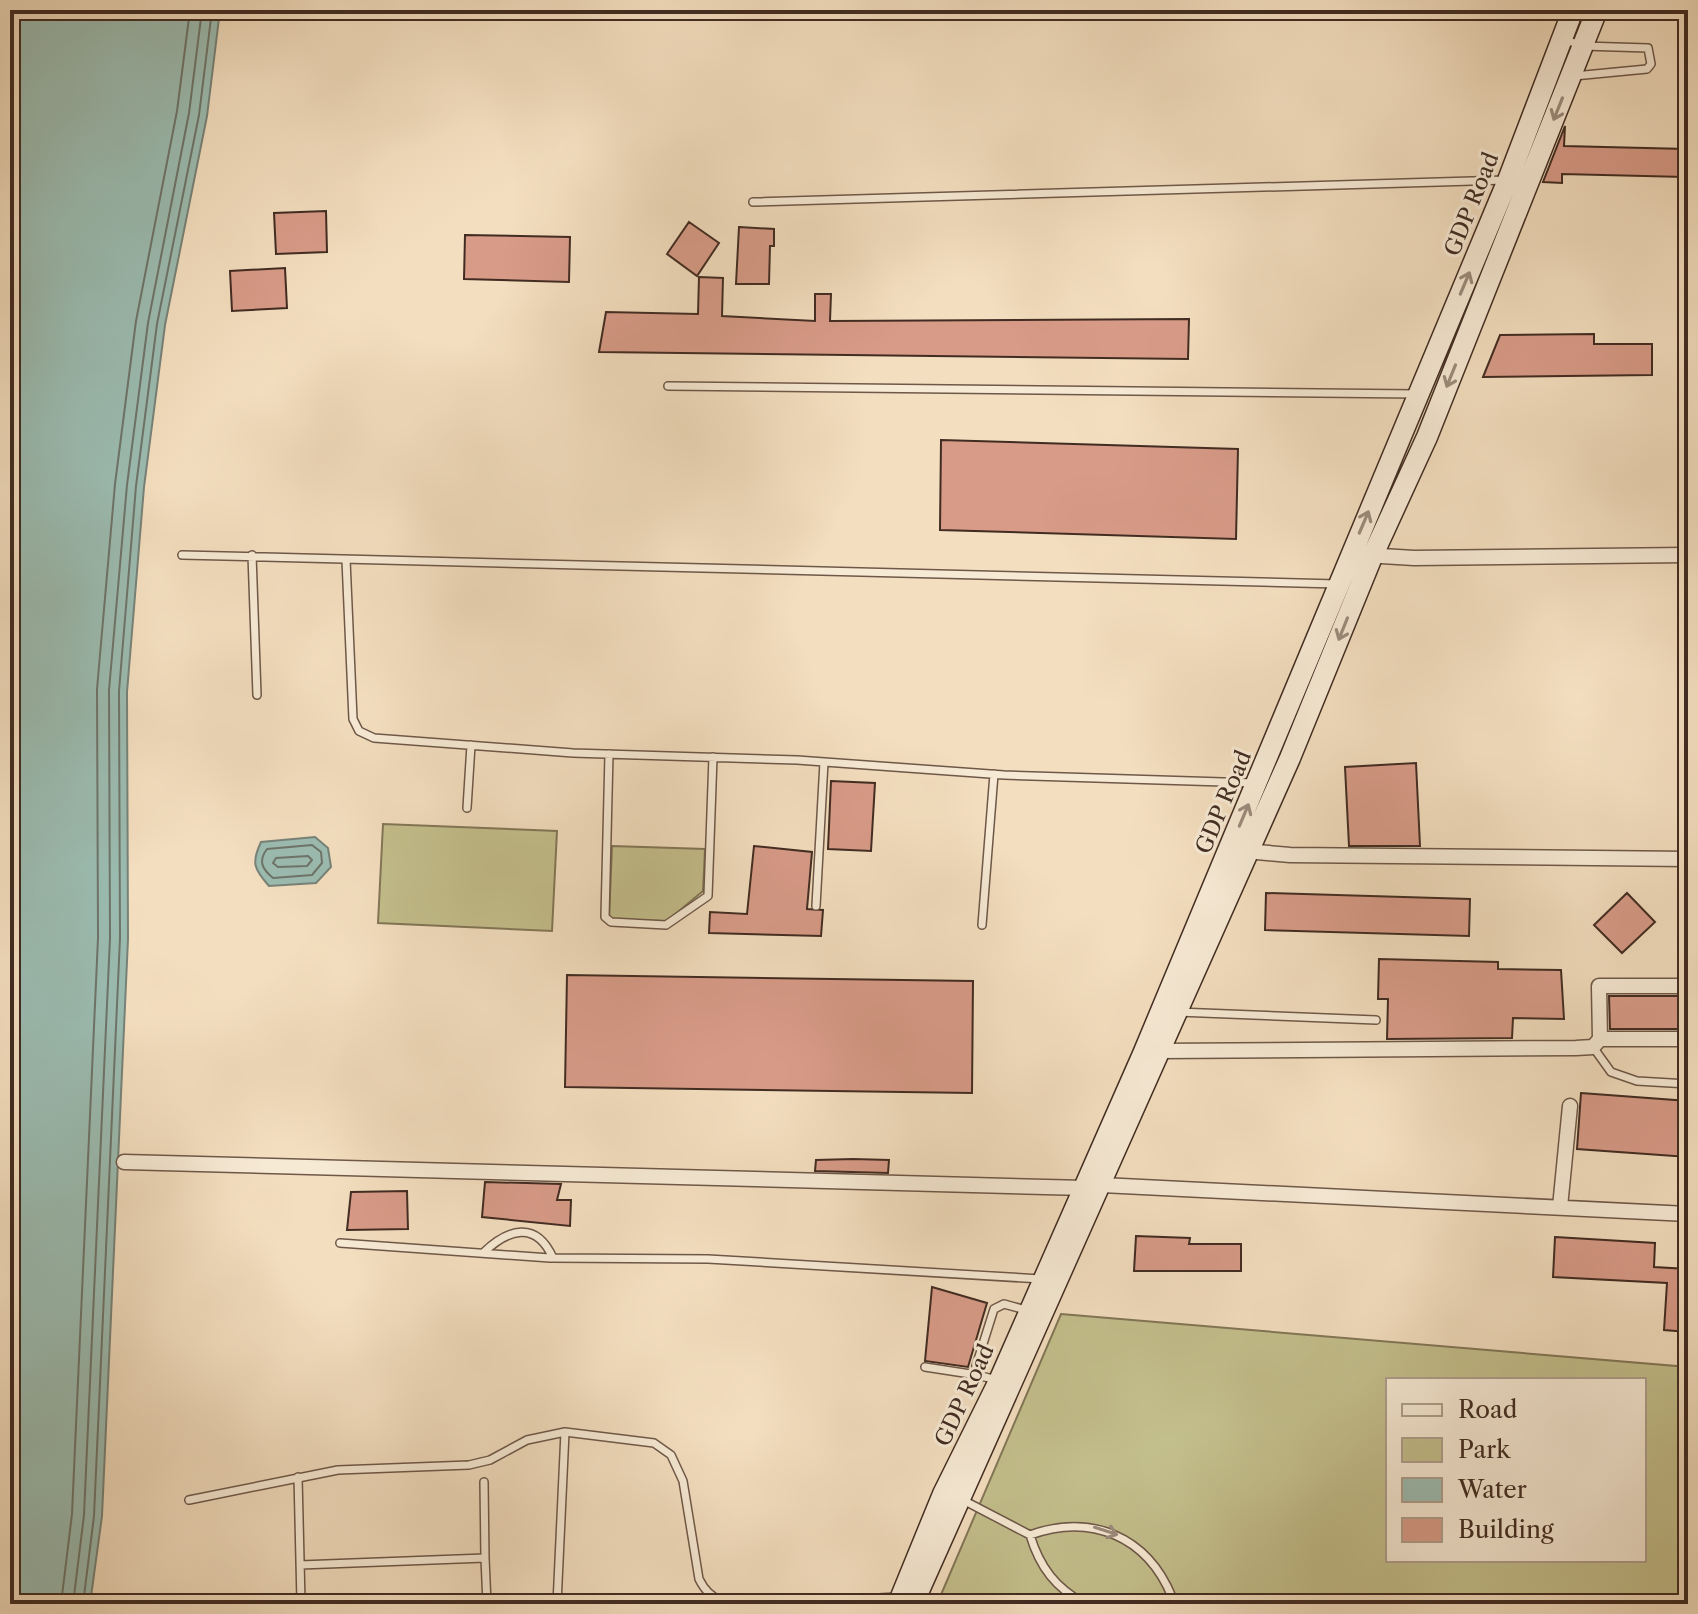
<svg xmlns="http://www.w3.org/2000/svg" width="1698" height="1614" font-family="'Libre Caslon Text',serif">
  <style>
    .green { fill: #c3bf8c; stroke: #827657; stroke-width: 2; fill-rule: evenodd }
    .water { fill: #9bbcb1; stroke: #778278; stroke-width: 2 }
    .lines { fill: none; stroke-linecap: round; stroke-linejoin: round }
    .shore { stroke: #6e746a; stroke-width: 2 }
    .building { fill: #d89b88; stroke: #412c22; stroke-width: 2 }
    .service-casing { stroke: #6e5849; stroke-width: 10 }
    .minor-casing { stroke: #6e5849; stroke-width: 17 }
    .secondary-casing { stroke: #412c22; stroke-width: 23 }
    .service { stroke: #f7ead5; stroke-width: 7 }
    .minor { stroke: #f7ead5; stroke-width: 14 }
    .secondary { stroke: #f7ead5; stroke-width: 20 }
    .oneway { stroke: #9c8b7c }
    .labels { text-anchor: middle; stroke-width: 6; stroke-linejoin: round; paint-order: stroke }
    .street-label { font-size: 22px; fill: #412c22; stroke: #f7ead5 }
  </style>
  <rect width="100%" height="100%" fill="#f3debf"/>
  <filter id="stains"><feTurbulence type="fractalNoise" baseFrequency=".0025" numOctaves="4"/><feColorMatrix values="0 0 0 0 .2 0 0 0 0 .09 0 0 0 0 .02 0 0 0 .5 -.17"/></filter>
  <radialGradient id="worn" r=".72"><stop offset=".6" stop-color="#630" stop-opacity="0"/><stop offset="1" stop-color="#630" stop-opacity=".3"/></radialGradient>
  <path class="green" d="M 383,824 L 557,831 L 552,931 L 378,923 Z
    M 612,846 L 705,849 L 703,891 L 667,921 L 609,920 Z
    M 1061,1314 L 1688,1367 L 1688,1604 L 937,1604 ZM 1388,1380 L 1644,1380 L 1644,1560 L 1388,1560 Z"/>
  <path class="water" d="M 10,10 L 220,10 L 207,116 L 165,325 L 144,487 L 127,692 L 128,939 L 102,1516 L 90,1604 L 10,1604 Z
    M 315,837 L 328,848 L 331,867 L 316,883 L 269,886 C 254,869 251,863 261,842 Z"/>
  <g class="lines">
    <path class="shore" d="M 312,845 L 321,852 L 322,863 L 312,875 L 273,878 C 262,869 258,861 267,849 Z
      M 308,856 L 312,860 L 307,866 L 278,867 L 273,863 L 276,858 Z
      M 61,1604 L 72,1514 L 98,938 L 97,689 L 115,484 L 136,321 L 177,111 L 190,10
      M 73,1604 L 84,1515 L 110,938 L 109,690 L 127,485 L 148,323 L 189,113 L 202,10
      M 83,1604 L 94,1516 L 120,938 L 119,691 L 136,486 L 157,324 L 199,115 L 212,10"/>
  </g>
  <path class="building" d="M 1565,126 L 1564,146 L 1686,149 L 1685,177 L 1562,174 L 1562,183 L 1543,182 Z
    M 326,211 L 327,252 L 276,254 L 274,213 Z
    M 689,222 L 719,243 L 697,276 L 667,254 Z
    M 739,227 L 774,229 L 774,246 L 770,246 L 769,284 L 736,284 Z
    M 465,235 L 570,237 L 569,282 L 464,279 Z
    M 285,268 L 287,308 L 232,311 L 230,271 Z
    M 699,277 L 723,278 L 722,316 L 815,321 L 815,294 L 831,294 L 830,321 L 1189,319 L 1188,359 L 599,352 L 606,312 L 698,314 Z
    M 1594,334 L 1594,344 L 1652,344 L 1652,375 L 1483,377 L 1500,335 Z
    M 941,440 L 1238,449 L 1236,539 L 940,530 Z
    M 1416,763 L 1420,846 L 1349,846 L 1345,767 Z
    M 831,781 L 875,783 L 871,851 L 828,849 Z
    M 754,846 L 812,852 L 807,909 L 823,910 L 821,936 L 709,933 L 710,912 L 747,914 Z
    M 1266,893 L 1470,899 L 1469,936 L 1265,930 Z
    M 1627,893 L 1655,922 L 1622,953 L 1594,925 Z
    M 1379,959 L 1498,962 L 1498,969 L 1561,970 L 1564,1019 L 1513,1018 L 1512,1038 L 1387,1039 L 1388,999 L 1378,999 Z
    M 567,975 L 973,981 L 972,1093 L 565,1087 Z
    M 1609,996 L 1688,996 L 1688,1029 L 1610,1029 Z
    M 1581,1093 L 1688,1101 L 1688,1157 L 1577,1149 Z
    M 853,1159 L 889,1160 L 888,1173 L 815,1171 L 816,1160 Z
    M 485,1182 L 561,1184 L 557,1200 L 571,1200 L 570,1226 L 482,1217 Z
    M 407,1191 L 408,1229 L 347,1230 L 351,1192 Z
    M 1136,1236 L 1190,1238 L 1189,1244 L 1241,1244 L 1241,1271 L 1134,1271 Z
    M 1555,1237 L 1655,1243 L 1654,1267 L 1688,1269 L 1688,1332 L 1664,1330 L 1667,1283 L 1553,1277 Z
    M 932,1287 L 987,1303 L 968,1367 L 925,1361 Z"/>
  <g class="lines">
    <g class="service-casing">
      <path id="service" d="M 1563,39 L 1583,46 L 1648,48 L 1651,64 L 1647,69 L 1574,76
        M 753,202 L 1506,180
        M 668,386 L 1417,394
        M 182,555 L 1337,584
        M 252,555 L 257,695
        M 346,560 L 353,719 L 359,731 L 374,738 L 573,753 L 797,760 L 1004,775 L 1255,783
        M 609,754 L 605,917 L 611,922 L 666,925 L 708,896 L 713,757
        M 467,808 L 471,745
        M 816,906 L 824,762
        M 982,925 L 994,774
        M 1178,1012 L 1376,1020
        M 1593,1047 L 1611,1072 L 1637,1081 L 1688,1084
        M 340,1243 L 550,1258 L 708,1259 L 1041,1279
        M 483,1253 C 508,1229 536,1220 553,1258
        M 925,1367 L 977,1375
        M 997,1380 L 977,1375 L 976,1366 L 994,1309 L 1004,1304 L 1026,1310
        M 298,1477 L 301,1602
        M 961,1499 L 1030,1535 C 1040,1568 1056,1588 1085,1604
        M 189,1500 L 338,1470 L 469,1465 L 490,1460 L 527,1440 L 565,1432 L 654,1443 L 671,1455 L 683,1481 L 699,1579 C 704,1589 710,1597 721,1600 C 755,1611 859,1598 899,1597
        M 1030,1535 C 1091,1513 1147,1536 1172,1597 L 1189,1604
        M 485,1558 L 487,1604
        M 300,1565 L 485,1558 L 484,1482
        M 557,1604 L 565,1432
        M 1158,1604 L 1172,1597"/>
    </g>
    <g class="minor-casing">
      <path id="minor" d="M 1365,555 L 1414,558 L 1688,555
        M 1246,851 L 1290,855 L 1688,859
        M 1600,1039 L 1599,986 L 1688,986
        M 1159,1051 L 1576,1048 L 1593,1047 L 1600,1039 L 1688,1039
        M 124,1162 L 1085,1188 L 1102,1185 L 1688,1214
        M 1560,1207 L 1570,1106"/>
    </g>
    <g class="secondary-casing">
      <path id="secondary" d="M 898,1604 L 943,1494 L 999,1381 L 1143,1054 L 1508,180 L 1573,10
        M 913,1604 L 1290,758 L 1372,557 L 1427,437 L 1597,10"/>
    </g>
    <use href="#service" class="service"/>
    <use href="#minor" class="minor"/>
    <use href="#secondary" class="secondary"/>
  </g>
  <defs><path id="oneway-shaft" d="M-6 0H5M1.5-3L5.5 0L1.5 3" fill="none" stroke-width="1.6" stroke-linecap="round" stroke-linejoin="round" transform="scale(2)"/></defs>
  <g class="oneway">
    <use href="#oneway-shaft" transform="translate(1558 109) rotate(112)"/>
    <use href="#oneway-shaft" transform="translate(1465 283) rotate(-67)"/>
    <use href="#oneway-shaft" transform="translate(1451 376) rotate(112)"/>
    <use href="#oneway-shaft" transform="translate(1364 522) rotate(-67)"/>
    <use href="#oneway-shaft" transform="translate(1343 629) rotate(112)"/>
    <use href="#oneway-shaft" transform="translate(1244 815) rotate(-67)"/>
    <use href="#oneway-shaft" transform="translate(1106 1531) rotate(18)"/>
  </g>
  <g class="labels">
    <g class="street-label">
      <text transform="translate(1471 204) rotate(-68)" y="8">GDP Road</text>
      <text transform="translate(1223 802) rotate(-67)" y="8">GDP Road</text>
      <text transform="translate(964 1395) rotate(-65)" y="8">GDP Road</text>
    </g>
  </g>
  <rect width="1698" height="1614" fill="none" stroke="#f3debf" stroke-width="40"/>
  <rect x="12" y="12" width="1674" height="1590" fill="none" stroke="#412c22" stroke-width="4"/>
  <rect x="20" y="20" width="1658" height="1574" fill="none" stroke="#412c22" stroke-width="2"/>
  <rect x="1386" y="1378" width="260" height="184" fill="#f7ead5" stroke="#ae9e8d" stroke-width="2"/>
  <rect x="1402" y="1404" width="40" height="12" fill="#f7ead5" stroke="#ae9e8d" stroke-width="2"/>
  <text x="1458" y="1418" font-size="24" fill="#412c22">Road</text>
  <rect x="1402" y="1438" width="40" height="24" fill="#c3bf8c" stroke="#ae9e8d" stroke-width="2"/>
  <text x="1458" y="1458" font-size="24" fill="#412c22">Park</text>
  <rect x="1402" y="1478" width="40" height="24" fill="#9bbcb1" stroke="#ae9e8d" stroke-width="2"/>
  <text x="1458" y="1498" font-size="24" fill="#412c22">Water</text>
  <rect x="1402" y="1518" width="40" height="24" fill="#d89b88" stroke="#ae9e8d" stroke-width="2"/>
  <text x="1458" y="1538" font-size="24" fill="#412c22">Building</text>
  <rect width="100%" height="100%" filter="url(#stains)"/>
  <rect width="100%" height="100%" fill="url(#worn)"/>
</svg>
